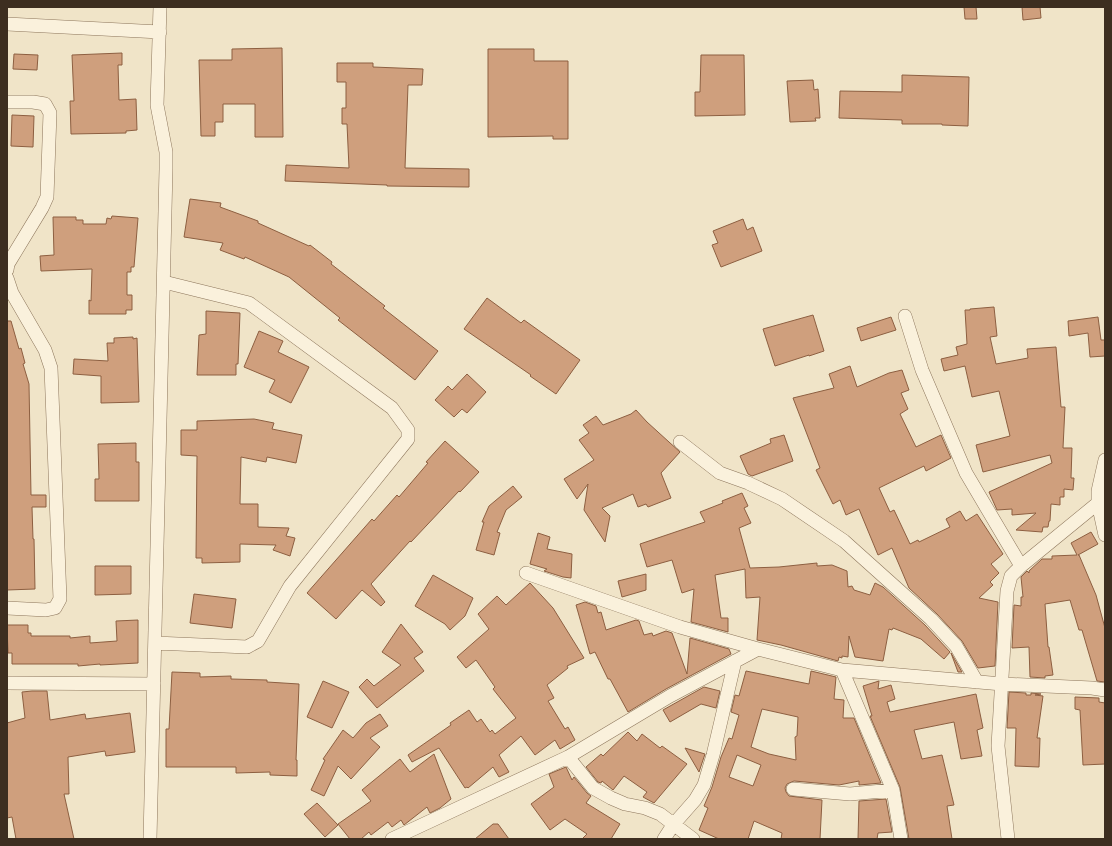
<svg xmlns="http://www.w3.org/2000/svg" width="1112" height="846" font-family="'Noto Serif',serif">
  <style>
    .building { fill: #cf9f7d; stroke: #8d5f41; fill-rule: evenodd }
    .lines { fill: none; stroke-linecap: round; stroke-linejoin: round }
    .street-casing { stroke: #8d765c; stroke-width: 14 }
    .street { stroke: #faf1dc; stroke-width: 13 }
  </style>
  <rect width="100%" height="100%" fill="#f0e4c8"/>
  <path class="building" d="M 964,7 L 976,7 L 977,19 L 965,19 Z
    M 1022,7 L 1040,7 L 1041,18 L 1023,20 Z
    M 282,48 L 283,137 L 255,137 L 255,104 L 223,104 L 223,122 L 215,122 L 215,136 L 201,136 L 199,60 L 232,60 L 232,49 Z
    M 488,49 L 534,49 L 534,61 L 568,61 L 568,139 L 553,139 L 553,136 L 488,137 Z
    M 122,53 L 122,65 L 118,65 L 119,100 L 136,99 L 137,130 L 126,131 L 126,133 L 71,134 L 70,101 L 74,101 L 72,55 Z
    M 14,54 L 38,55 L 37,70 L 13,69 Z
    M 701,55 L 744,55 L 745,115 L 695,116 L 695,92 L 700,92 Z
    M 337,63 L 373,63 L 373,67 L 423,69 L 422,85 L 408,85 L 405,168 L 469,169 L 469,187 L 387,186 L 387,185 L 285,181 L 286,165 L 349,168 L 347,124 L 342,124 L 342,108 L 346,108 L 346,82 L 337,82 Z
    M 902,75 L 969,77 L 968,126 L 942,125 L 942,124 L 902,124 L 902,120 L 839,118 L 840,91 L 902,92 Z
    M 813,80 L 814,90 L 818,89 L 820,118 L 815,118 L 816,121 L 790,122 L 787,81 Z
    M 12,115 L 34,116 L 33,147 L 11,146 Z
    M 190,199 L 221,203 L 220,207 L 258,221 L 258,223 L 309,246 L 310,245 L 332,262 L 331,264 L 385,306 L 383,308 L 438,351 L 415,380 L 338,320 L 340,318 L 289,277 L 245,257 L 244,259 L 220,250 L 223,243 L 184,237 Z
    M 112,216 L 138,218 L 134,267 L 131,267 L 131,272 L 127,272 L 127,295 L 132,295 L 132,310 L 126,310 L 126,314 L 89,314 L 89,300 L 91,301 L 92,269 L 41,271 L 40,256 L 54,255 L 53,217 L 76,217 L 76,220 L 83,220 L 83,224 L 106,224 L 107,218 L 111,219 Z
    M 743,219 L 747,230 L 753,227 L 762,251 L 721,267 L 712,245 L 718,243 L 713,231 Z
    M 487,298 L 521,323 L 524,320 L 580,360 L 556,394 L 530,376 L 531,375 L 464,329 Z
    M 994,307 L 997,336 L 990,337 L 996,364 L 1028,358 L 1027,349 L 1056,347 L 1061,407 L 1065,407 L 1063,448 L 1072,448 L 1071,478 L 1074,478 L 1073,490 L 1064,489 L 1064,497 L 1060,497 L 1060,505 L 1051,504 L 1050,521 L 1049,521 L 1048,527 L 1043,527 L 1042,532 L 1016,530 L 1036,513 L 1012,515 L 1012,509 L 997,510 L 989,492 L 1052,463 L 1050,455 L 983,472 L 976,445 L 1010,436 L 999,391 L 972,397 L 965,366 L 944,371 L 941,359 L 958,355 L 956,347 L 967,344 L 965,310 L 970,310 L 970,309 Z
    M 206,311 L 240,313 L 238,364 L 236,364 L 236,375 L 197,375 L 199,335 L 206,334 Z
    M 813,315 L 824,351 L 809,356 L 809,355 L 775,366 L 763,329 Z
    M 891,317 L 896,330 L 861,341 L 857,328 Z
    M 1098,317 L 1101,340 L 1105,340 L 1105,356 L 1090,357 L 1088,333 L 1069,336 L 1068,321 Z
    M 7,321 L 11,321 L 19,349 L 21,348 L 25,363 L 23,364 L 29,384 L 31,495 L 46,495 L 46,507 L 32,507 L 33,539 L 34,539 L 35,589 L 7,590 Z
    M 259,331 L 283,341 L 278,352 L 309,367 L 291,403 L 269,392 L 275,380 L 244,367 Z
    M 133,337 L 133,339 L 137,338 L 139,402 L 101,403 L 101,376 L 73,374 L 74,359 L 108,361 L 107,343 L 114,343 L 114,338 Z
    M 850,366 L 857,387 L 889,373 L 902,370 L 909,390 L 901,393 L 908,409 L 900,414 L 916,447 L 941,435 L 951,458 L 926,471 L 924,466 L 879,488 L 890,512 L 894,510 L 910,544 L 918,540 L 919,542 L 950,527 L 946,519 L 960,511 L 966,521 L 977,514 L 1003,554 L 991,564 L 999,573 L 990,582 L 993,585 L 979,598 L 998,602 L 995,666 L 978,668 L 962,641 L 937,614 L 909,588 L 892,548 L 878,555 L 859,509 L 846,515 L 840,500 L 833,504 L 816,470 L 820,468 L 793,398 L 834,388 L 829,374 Z
    M 467,374 L 486,392 L 467,413 L 462,409 L 454,417 L 435,400 L 448,386 L 452,390 Z
    M 636,410 L 647,422 L 680,452 L 661,473 L 671,498 L 648,507 L 646,504 L 638,507 L 633,494 L 602,508 L 610,516 L 605,542 L 584,510 L 588,484 L 577,499 L 564,479 L 594,460 L 579,440 L 589,433 L 583,425 L 596,416 L 603,425 L 631,414 Z
    M 254,419 L 274,423 L 272,429 L 302,435 L 296,463 L 267,457 L 266,462 L 241,457 L 240,504 L 258,504 L 258,527 L 289,528 L 286,536 L 295,538 L 290,556 L 273,550 L 276,545 L 240,544 L 240,562 L 202,563 L 202,558 L 196,558 L 197,456 L 181,455 L 181,430 L 197,430 L 197,421 Z
    M 784,435 L 793,461 L 752,476 L 748,474 L 740,456 L 771,443 L 770,439 Z
    M 445,441 L 479,472 L 460,492 L 459,491 L 411,542 L 410,541 L 371,584 L 385,602 L 381,606 L 362,590 L 336,619 L 307,593 L 372,519 L 374,521 L 397,495 L 399,497 L 428,463 L 426,462 Z
    M 136,443 L 136,462 L 139,462 L 139,501 L 95,501 L 95,479 L 99,479 L 98,444 Z
    M 513,486 L 522,497 L 506,510 L 497,532 L 500,533 L 494,555 L 476,550 L 484,522 L 482,522 L 489,506 Z
    M 742,493 L 748,506 L 744,508 L 751,523 L 739,528 L 750,568 L 779,567 L 817,563 L 817,566 L 832,565 L 847,571 L 848,587 L 852,586 L 854,590 L 870,595 L 875,583 L 883,587 L 925,625 L 950,652 L 944,659 L 921,639 L 893,628 L 892,630 L 889,629 L 883,661 L 855,657 L 849,636 L 848,657 L 842,656 L 842,658 L 839,657 L 838,661 L 781,645 L 757,640 L 760,597 L 746,598 L 745,569 L 715,575 L 721,618 L 728,618 L 728,632 L 691,622 L 694,589 L 682,593 L 672,560 L 647,567 L 640,544 L 705,522 L 700,512 L 723,503 L 722,501 Z
    M 1091,532 L 1098,544 L 1078,555 L 1079,555 L 1096,595 L 1105,628 L 1105,682 L 1097,681 L 1082,630 L 1079,630 L 1070,600 L 1045,604 L 1048,647 L 1049,647 L 1053,675 L 1045,676 L 1045,678 L 1030,677 L 1029,647 L 1012,648 L 1014,605 L 1021,606 L 1021,597 L 1023,597 L 1021,577 L 1027,571 L 1029,573 L 1029,571 L 1042,559 L 1052,559 L 1052,556 L 1077,555 L 1071,543 Z
    M 538,533 L 550,537 L 547,549 L 572,554 L 571,578 L 563,577 L 544,571 L 547,569 L 530,564 Z
    M 95,566 L 131,566 L 131,594 L 95,595 Z
    M 646,574 L 646,590 L 622,597 L 618,581 Z
    M 433,575 L 473,598 L 465,616 L 450,630 L 445,624 L 415,606 Z
    M 530,583 L 553,608 L 584,658 L 567,666 L 568,668 L 547,685 L 554,698 L 548,701 L 565,729 L 568,727 L 575,740 L 560,749 L 555,740 L 535,755 L 521,736 L 499,755 L 509,772 L 499,777 L 493,767 L 468,788 L 467,787 L 465,788 L 439,748 L 412,762 L 408,755 L 451,725 L 450,723 L 469,710 L 477,722 L 481,719 L 490,732 L 492,730 L 495,734 L 516,718 L 493,689 L 495,687 L 476,660 L 466,668 L 457,657 L 489,629 L 478,614 L 497,596 L 506,605 Z
    M 194,594 L 236,599 L 232,628 L 190,623 Z
    M 585,602 L 596,606 L 598,613 L 601,612 L 606,630 L 636,620 L 639,621 L 644,635 L 652,633 L 653,636 L 666,631 L 672,633 L 687,674 L 690,638 L 729,649 L 731,654 L 666,689 L 628,712 L 610,679 L 608,679 L 595,652 L 590,654 L 576,605 Z
    M 138,620 L 138,663 L 100,665 L 100,664 L 78,666 L 78,664 L 12,664 L 12,653 L 8,653 L 7,625 L 28,625 L 28,633 L 31,633 L 31,636 L 70,636 L 70,638 L 90,636 L 90,643 L 117,641 L 116,621 Z
    M 401,624 L 423,652 L 414,658 L 424,671 L 377,708 L 359,687 L 367,679 L 374,686 L 401,665 L 382,652 Z
    M 951,653 L 962,672 L 958,672 Z
    M 746,671 L 809,684 L 811,671 L 836,677 L 834,699 L 844,700 L 843,718 L 854,718 L 881,783 L 859,785 L 859,781 L 839,785 L 794,781 L 787,784 L 785,788 L 786,792 L 789,796 L 822,800 L 820,839 L 781,839 L 782,833 L 754,821 L 748,839 L 719,839 L 699,830 L 708,808 L 704,806 L 712,787 L 721,757 L 729,738 L 732,739 L 739,715 L 731,712 L 735,695 L 739,696 ZM 762,709 L 798,717 L 797,736 L 795,737 L 796,760 L 769,754 L 751,747 ZM 737,755 L 761,765 L 753,786 L 729,777 Z
    M 172,672 L 200,673 L 200,677 L 231,676 L 231,679 L 267,680 L 267,682 L 299,684 L 296,760 L 297,760 L 297,776 L 270,775 L 270,772 L 236,773 L 236,767 L 166,767 L 166,729 L 169,729 Z
    M 323,681 L 349,692 L 332,728 L 307,717 Z
    M 879,681 L 878,689 L 891,685 L 895,699 L 887,702 L 890,712 L 976,694 L 983,728 L 977,730 L 982,756 L 961,759 L 954,722 L 914,730 L 922,759 L 942,755 L 954,805 L 947,806 L 952,839 L 909,839 L 900,787 L 870,716 L 872,716 L 863,686 Z
    M 704,687 L 720,691 L 716,708 L 701,704 L 670,722 L 663,710 Z
    M 32,691 L 47,691 L 50,720 L 85,714 L 86,719 L 130,713 L 135,752 L 106,756 L 105,751 L 68,757 L 69,794 L 64,794 L 74,839 L 16,839 L 12,817 L 7,818 L 7,723 L 25,718 L 22,692 Z
    M 1009,692 L 1026,693 L 1026,695 L 1031,695 L 1031,693 L 1041,694 L 1035,695 L 1043,696 L 1037,738 L 1040,738 L 1039,767 L 1015,766 L 1016,728 L 1007,728 Z
    M 1075,697 L 1099,698 L 1099,702 L 1105,703 L 1105,764 L 1083,765 L 1080,710 L 1075,709 Z
    M 380,714 L 388,726 L 370,738 L 380,747 L 351,779 L 338,766 L 324,796 L 311,790 L 325,760 L 323,759 L 343,730 L 353,738 L 366,723 Z
    M 628,732 L 637,741 L 642,734 L 660,748 L 662,746 L 687,764 L 654,803 L 643,797 L 647,792 L 624,776 L 613,790 L 602,781 L 601,783 L 598,782 L 586,767 L 601,754 L 603,756 Z
    M 685,748 L 705,754 L 699,772 Z
    M 434,754 L 451,799 L 440,808 L 430,813 L 427,807 L 404,825 L 401,820 L 392,827 L 388,822 L 371,835 L 369,832 L 361,839 L 350,839 L 338,824 L 371,801 L 362,790 L 400,759 L 410,772 Z
    M 566,767 L 572,780 L 574,777 L 587,793 L 591,796 L 586,803 L 620,824 L 611,839 L 582,839 L 587,834 L 565,819 L 550,830 L 531,804 L 554,787 L 549,774 Z
    M 886,799 L 892,832 L 878,833 L 877,839 L 858,839 L 859,801 Z
    M 317,803 L 338,825 L 325,837 L 304,814 Z
    M 493,824 L 498,824 L 509,839 L 475,839 Z"/>
  <g class="lines">
    <g class="street-casing">
      <path id="street" d="M 7,24 L 160,32
        M 7,102 L 33,102 L 45,104 L 50,113 L 47,197 L 42,208 L 8,264 L 7,270
        M 7,278 L 12,293 L 45,350 L 51,368 L 60,599 L 55,608 L 46,610 L 7,608
        M 905,316 L 922,370 L 966,473 L 1021,566
        M 680,442 L 720,473 L 748,483 L 782,499 L 844,541 L 931,619 L 956,646 L 977,682
        M 1105,460 L 1098,491 L 1098,503 L 1105,535
        M 526,573 L 680,627 L 758,649 L 842,670 L 1002,684 L 1092,688 L 1105,690
        M 155,643 L 247,647 L 258,641 L 290,586 L 408,439 L 408,430 L 392,408 L 249,303 L 164,282
        M 842,670 L 893,790 L 901,839
        M 7,683 L 154,684
        M 568,757 L 593,788 L 611,798 L 625,804 L 645,808 L 660,814 L 693,839
        M 793,789 L 850,794 L 893,790
        M 150,839 L 166,169 L 166,152 L 157,105 L 160,7
        M 392,839 L 568,757 L 670,696 L 758,649
        M 664,839 L 673,825 L 695,800 L 704,785 L 713,755 L 735,661
        M 1008,839 L 998,746 L 1007,591 L 1011,576 L 1021,566 L 1098,503"/>
    </g>
    <use href="#street" class="street"/>
  </g>
  <rect width="1112" height="846" fill="none" stroke="#3d2e20" stroke-width="16"/>
</svg>
